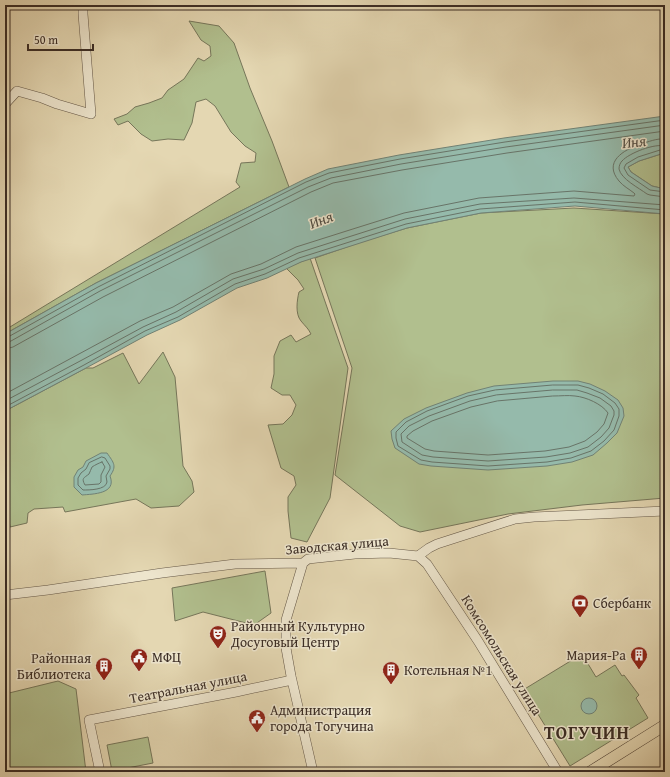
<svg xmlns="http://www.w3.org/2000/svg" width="670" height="777" font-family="'Gentium Book Plus',serif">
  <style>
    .green { fill: #b1bf8e; stroke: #76765a }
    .water { fill: #95baab; stroke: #718275 }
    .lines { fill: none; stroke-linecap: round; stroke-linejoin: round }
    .shore { stroke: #687468; stroke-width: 1 }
    .minor-casing { stroke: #655848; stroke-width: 10 }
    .major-casing { stroke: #3b2d25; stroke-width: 12 }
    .minor { stroke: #ede5cd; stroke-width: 9 }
    .major { stroke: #e4d7b2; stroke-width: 11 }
    .labels { text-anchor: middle; stroke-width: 3; stroke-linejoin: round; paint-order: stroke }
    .street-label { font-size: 14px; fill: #3b2d25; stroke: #ede5cd }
    .poi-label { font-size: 14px; fill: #3b2d25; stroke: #ede5cd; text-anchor: start }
    .water-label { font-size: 15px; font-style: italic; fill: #4d4940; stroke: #ede5cd }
    .district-label { font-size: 18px; font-weight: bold; letter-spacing: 1px; fill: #3b2d25; stroke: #ede5cd }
  </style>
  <rect width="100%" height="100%" fill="#e4d7b2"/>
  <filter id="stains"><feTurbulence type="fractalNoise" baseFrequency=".005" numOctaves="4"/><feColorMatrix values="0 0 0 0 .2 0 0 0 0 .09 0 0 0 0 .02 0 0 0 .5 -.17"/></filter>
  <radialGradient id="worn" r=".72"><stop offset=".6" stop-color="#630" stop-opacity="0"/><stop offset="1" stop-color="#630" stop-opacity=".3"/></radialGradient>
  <path class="green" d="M 189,21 L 219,26 L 234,43 L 250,88 L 272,141 L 289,187 L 96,283 L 5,334 L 5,330 L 240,187 L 236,182 L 241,163 L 255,162 L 256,153 L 245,146 L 231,132 L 215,106 L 206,99 L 196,102 L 192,123 L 184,140 L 168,139 L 152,141 L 141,134 L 128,121 L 118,125 L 114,119 L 127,114 L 135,107 L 149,103 L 162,98 L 168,90 L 184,79 L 198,58 L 204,61 L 211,56 L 210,46 L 201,40 Z
    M 661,154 L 665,155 L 665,189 L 652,186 L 631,172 L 628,167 L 639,161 Z
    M 574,208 L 665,214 L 665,498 L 582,505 L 508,514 L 420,532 L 400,526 L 335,475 L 352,368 L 315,258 L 361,242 L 407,228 L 481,213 Z
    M 310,258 L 348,368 L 330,498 L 307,542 L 291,538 L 288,511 L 288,497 L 296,485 L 294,476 L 281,468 L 268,425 L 283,424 L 292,415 L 296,405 L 290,395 L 282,395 L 271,388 L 274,374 L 274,356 L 280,341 L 291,335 L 296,342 L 311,334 C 308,328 305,326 301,321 C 295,314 297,300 299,292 L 304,289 L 298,280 L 286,268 Z
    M 163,352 L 175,377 L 183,466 L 192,481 L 194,492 L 179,506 L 151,508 L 136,499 L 65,512 L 63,507 L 34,509 L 28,513 L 27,523 L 10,527 L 5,494 L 5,411 L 86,368 L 93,368 L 123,353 L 139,384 Z
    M 265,571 L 271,613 L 254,625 L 203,612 L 175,621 L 172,588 Z
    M 582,654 L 596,677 L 615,665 L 622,676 L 624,675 L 639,695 L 636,698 L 648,718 L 570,766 L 523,690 Z
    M 58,681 L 76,689 L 86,772 L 5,772 L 5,694 Z
    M 148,737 L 153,763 L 112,771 L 107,745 Z"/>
  <path class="water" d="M 665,116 L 665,155 L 661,154 L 639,161 L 628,167 L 631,172 L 652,186 L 665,189 L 665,214 L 575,206 L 481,213 L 407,228 L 301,262 L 267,278 L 237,288 L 180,320 L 147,335 L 86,368 L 5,411 L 5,334 L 96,283 L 305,179 L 328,169 L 399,155 L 504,138 Z
    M 553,381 L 578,381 L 590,384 L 605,391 L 618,400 L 623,408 L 624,416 L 617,433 L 607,443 L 593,455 L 572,462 L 547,466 L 488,470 L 431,466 L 419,464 L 395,448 L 392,439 L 391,431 L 404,419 L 426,408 L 467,393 L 494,386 Z
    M 101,453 L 107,453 C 114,463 117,466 110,476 C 117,494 93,494 82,495 L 74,487 L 74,477 L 78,470 L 83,467 L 86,461 Z
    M581 706a8 8 0 1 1 16 0a8 8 0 1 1-16 0Z"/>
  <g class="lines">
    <path class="shore" d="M 665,146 C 655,143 629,153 622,161 C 620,163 619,166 619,169 C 621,179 639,188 647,194 L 650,195 L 665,197
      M 665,151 L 660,150 L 638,157 L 626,164 L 624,168 L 628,175 L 650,190 L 665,192
      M 5,338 L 8,337 L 98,287 L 306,182 L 329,173 L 400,159 L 505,142 L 665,120
      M 5,343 L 11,341 L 100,291 L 308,187 L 331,178 L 401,164 L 506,147 L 665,125
      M 5,349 L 13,347 L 103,297 L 311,192 L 333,183 L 402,170 L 507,153 L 665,131
      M 553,385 L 578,385 L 589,388 L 603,394 L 615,403 L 619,409 L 619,416 L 614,430 L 604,441 L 591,451 L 571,458 L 547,462 L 488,466 L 432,462 L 421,460 L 398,446 L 396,438 L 396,432 L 406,422 L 427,411 L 468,396 L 495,390 Z
      M 553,390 L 577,390 L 587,393 L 600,398 L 611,406 L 614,411 L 614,415 L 609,428 L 601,437 L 588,447 L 570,453 L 546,457 L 488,461 L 433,457 L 422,455 L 402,442 L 401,434 L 409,426 L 429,416 L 470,401 L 496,395 Z
      M 5,394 L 140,321 L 173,307 L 231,274 L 261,264 L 296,247 L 356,228 L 404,213 L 479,198 L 574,191 L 634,196 L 635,194 L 634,193 C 629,189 623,186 619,181 C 603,162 623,150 641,144 C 648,142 657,138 665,139
      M 553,396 C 561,396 568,395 575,396 C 586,397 602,404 608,413 L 604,424 L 597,432 L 585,441 L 569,447 L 545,451 L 488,455 L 434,451 L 425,449 L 407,438 L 407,436 L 413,431 L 432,421 L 471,407 L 497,401 Z
      M 5,401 L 82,360 L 143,327 L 176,312 L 233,279 L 264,269 L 298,253 L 405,219 L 480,204 L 574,198 L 665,205
      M 5,407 L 84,365 L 145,331 L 178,317 L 235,284 L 265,274 L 299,258 L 406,224 L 480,209 L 575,202 L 665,210
      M 102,457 L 105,458 L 110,466 L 110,469 L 106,476 C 106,478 107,480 107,482 C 106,490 89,490 83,490 L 78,485 L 78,478 L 81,473 L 86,469 L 89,463 Z
      M 102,462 L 105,467 L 101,475 L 101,482 L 99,484 L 85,485 C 81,478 84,478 89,474 C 90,472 91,469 92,467 C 95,465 99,463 102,462 Z"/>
    <g class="minor-casing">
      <path id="minor" d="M 5,104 L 17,91 L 42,98 L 57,104 L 91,114 L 83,14 L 83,5
        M 418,556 L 427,564 L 478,641 L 558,772
        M 303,563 L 286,620 L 286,648 L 291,676 L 313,772
        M 5,595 L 48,590 L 162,573 L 235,564 L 303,563 L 308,559 L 355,554 L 389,553 L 418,556 L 429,548 L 437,544 L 515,519 L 534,517 L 665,511
        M 100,772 L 89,720 L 236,692 L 292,680"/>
    </g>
    <g class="major-casing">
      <path id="major" d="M 590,772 L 665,725"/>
    </g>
    <use href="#minor" class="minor"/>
    <use href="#major" class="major"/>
  </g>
  <defs>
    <g id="bank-pin" transform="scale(0.9)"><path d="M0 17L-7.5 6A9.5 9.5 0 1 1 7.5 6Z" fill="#8f2418" stroke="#ede5cd"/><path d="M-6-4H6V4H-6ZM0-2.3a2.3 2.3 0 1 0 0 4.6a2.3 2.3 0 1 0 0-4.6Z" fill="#fff"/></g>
    <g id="theatre-pin" transform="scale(0.9)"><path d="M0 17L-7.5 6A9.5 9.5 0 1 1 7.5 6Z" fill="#8f2418" stroke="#ede5cd"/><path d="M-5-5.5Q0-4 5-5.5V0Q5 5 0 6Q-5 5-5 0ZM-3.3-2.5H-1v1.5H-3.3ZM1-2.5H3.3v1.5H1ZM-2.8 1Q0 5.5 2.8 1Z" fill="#fff"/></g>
    <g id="building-pin" transform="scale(0.9)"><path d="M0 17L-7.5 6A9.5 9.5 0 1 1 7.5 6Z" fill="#8f2418" stroke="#ede5cd"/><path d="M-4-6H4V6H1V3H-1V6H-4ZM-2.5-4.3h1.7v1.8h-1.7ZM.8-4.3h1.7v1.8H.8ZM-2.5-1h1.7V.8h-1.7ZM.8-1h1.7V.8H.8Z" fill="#fff"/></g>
    <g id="civic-pin" transform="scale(0.9)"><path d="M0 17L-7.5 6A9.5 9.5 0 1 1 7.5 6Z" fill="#8f2418" stroke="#ede5cd"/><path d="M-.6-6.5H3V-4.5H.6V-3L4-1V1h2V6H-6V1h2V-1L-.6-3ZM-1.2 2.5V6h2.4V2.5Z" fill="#fff"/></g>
  </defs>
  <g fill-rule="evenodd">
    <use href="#bank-pin" x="580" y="603"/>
    <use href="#theatre-pin" x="218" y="634"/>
    <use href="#building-pin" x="639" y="655"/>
    <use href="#civic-pin" x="139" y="657"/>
    <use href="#building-pin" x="104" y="666"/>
    <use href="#building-pin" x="391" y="670"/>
    <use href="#civic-pin" x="257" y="718"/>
  </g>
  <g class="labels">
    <g class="street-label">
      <text transform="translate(337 545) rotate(-5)" y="5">Заводская улица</text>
      <text transform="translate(502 655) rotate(58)" y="5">Комсомольская улица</text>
      <text transform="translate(188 687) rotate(-11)" y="5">Театральная улица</text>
    </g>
    <g class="poi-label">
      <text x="593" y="608">Сбербанк</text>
      <text x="231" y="631">Районный Культурно<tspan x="231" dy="16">Досуговый Центр</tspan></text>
      <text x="626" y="660" text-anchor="end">Мария-Ра</text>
      <text x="152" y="662">МФЦ</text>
      <text x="91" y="663" text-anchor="end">Районная<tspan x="91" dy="16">Библиотека</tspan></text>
      <text x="404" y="675">Котельная №1</text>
      <text x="270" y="715">Администрация<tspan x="270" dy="16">города Тогучина</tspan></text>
    </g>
    <g class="water-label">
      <text transform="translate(634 142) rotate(-6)" y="5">Иня</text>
      <text transform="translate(321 220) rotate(-21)" y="5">Иня</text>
    </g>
    <g class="district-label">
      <text x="587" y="739">ТОГУЧИН</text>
    </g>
  </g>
  <rect width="670" height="777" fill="none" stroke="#e4d7b2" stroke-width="20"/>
  <rect x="6" y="6" width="658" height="765" fill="none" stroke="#3b2d25" stroke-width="2"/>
  <rect x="10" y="10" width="650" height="757" fill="none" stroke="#3b2d25"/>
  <path d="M28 44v6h65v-6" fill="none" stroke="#3b2d25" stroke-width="2"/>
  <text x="34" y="44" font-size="12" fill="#3b2d25" stroke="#ede5cd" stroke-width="3" paint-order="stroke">50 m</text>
  <rect width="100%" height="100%" filter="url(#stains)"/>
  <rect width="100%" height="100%" fill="url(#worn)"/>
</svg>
